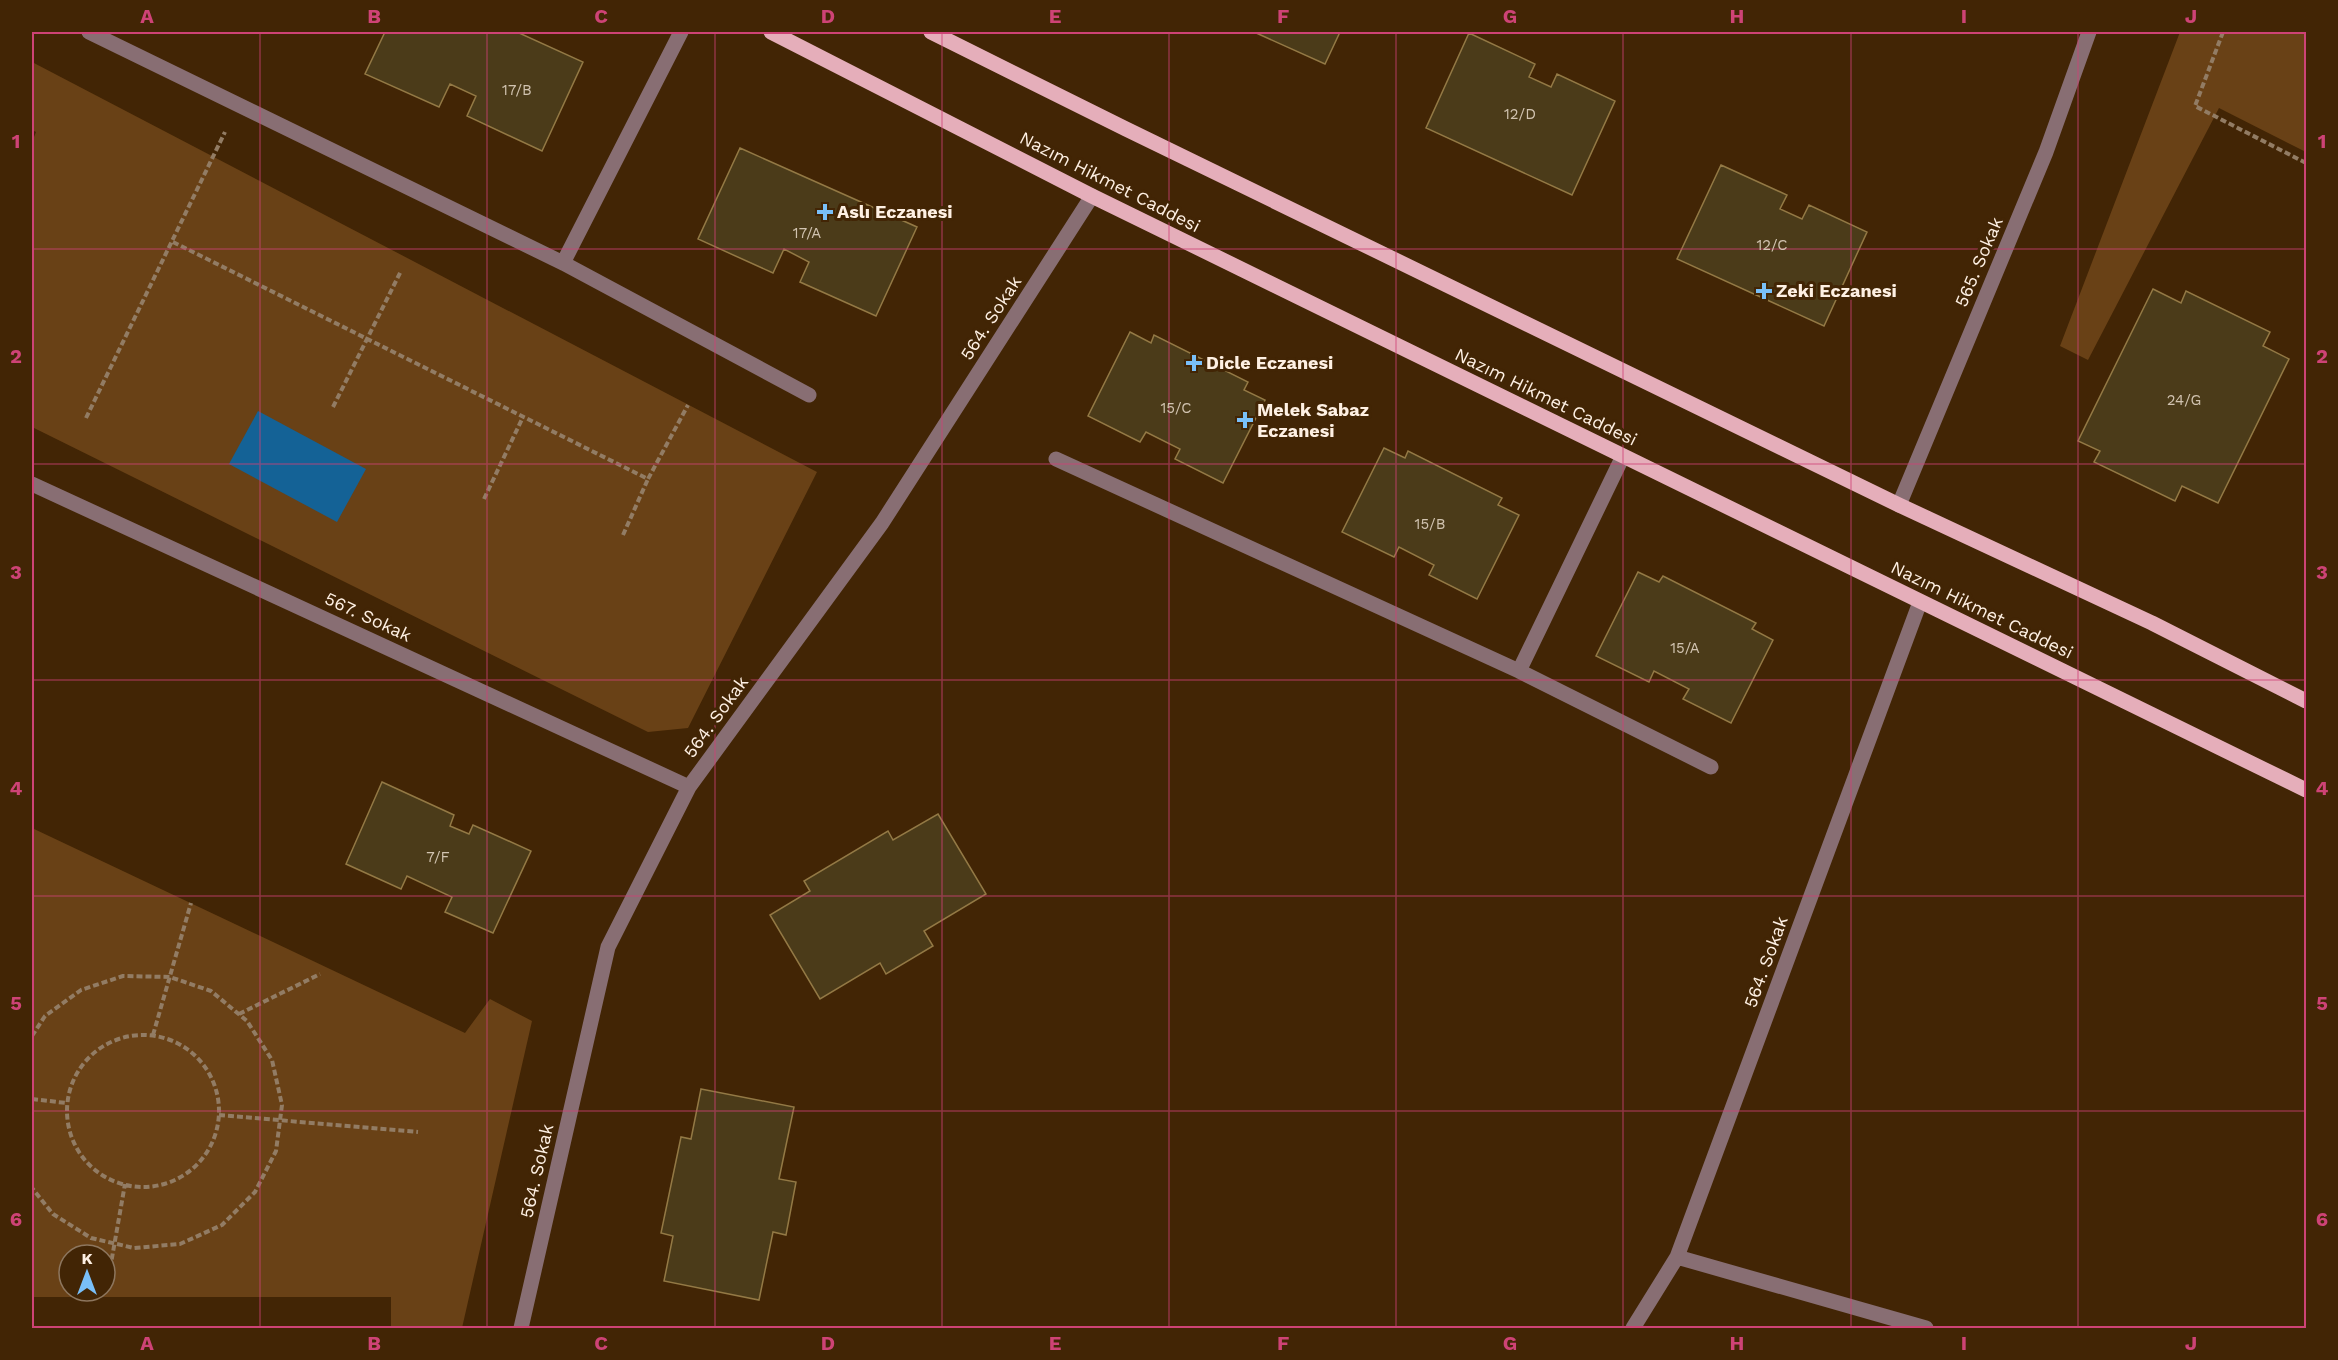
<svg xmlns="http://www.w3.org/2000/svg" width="2338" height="1360" font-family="'Work Sans',sans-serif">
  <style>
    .green { fill: #694116; fill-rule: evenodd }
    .water { fill: #146296 }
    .building { fill: #4b3b19; stroke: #937945; stroke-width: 1.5 }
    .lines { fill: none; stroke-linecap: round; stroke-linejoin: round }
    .path { stroke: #927c64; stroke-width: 4; stroke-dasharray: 6 3; stroke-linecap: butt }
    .minor { stroke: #886e73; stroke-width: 15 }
    .major { stroke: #e5aeba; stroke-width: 15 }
    .grid { fill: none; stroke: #ce4376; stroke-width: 1.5; stroke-opacity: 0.55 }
    .poi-dot { fill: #79bff8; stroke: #422505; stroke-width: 2 }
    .labels { text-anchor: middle; stroke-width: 6; stroke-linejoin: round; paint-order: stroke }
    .number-label { font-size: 15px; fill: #d1c3b0 }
    .street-label { font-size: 18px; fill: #fef0e3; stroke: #422505 }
    .poi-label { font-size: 18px; font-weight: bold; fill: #fef0e3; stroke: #422505; text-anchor: start }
    .neatline { fill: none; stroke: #ce4376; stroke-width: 2 }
    .grid-label { font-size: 20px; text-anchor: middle; font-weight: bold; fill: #ce4376 }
  </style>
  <rect width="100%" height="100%" fill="#422505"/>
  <path class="green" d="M 2180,32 L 2306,32 L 2306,152 L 2219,108 L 2088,360 L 2060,346 Z
    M 32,62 L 817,472 L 688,728 L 648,732 L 32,427 L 32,142 L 36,132 L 32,130 Z
    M 32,828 L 465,1033 L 490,999 L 532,1021 L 462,1328 L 391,1328 L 391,1297 L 32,1297 ZM 69,1255 L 105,1255 L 105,1291 L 69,1291 Z"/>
  <path class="water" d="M 258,411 L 366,469 L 337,522 L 229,464 Z"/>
  <path class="building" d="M 385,32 L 517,32 L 583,62 L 542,151 L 467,116 L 476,96 L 450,84 L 439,107 L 365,74 Z
    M 1254,32 L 1340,32 L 1325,64 Z
    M 1469,33 L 1535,64 L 1529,77 L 1551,87 L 1557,74 L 1615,101 L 1572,195 L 1426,128 Z
    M 740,148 L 917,227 L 876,316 L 800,282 L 809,262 L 784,249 L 773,273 L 698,239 Z
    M 1721,165 L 1787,195 L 1780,209 L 1802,219 L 1809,205 L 1867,232 L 1824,326 L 1677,259 Z
    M 2153,289 L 2181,303 L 2186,291 L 2270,332 L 2263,346 L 2289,359 L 2218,503 L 2182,486 L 2175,501 L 2094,462 L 2100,451 L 2078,441 Z
    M 1130,332 L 1151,343 L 1154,335 L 1248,382 L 1244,390 L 1265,400 L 1223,483 L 1175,459 L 1180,449 L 1146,432 L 1140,442 L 1088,416 Z
    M 1384,448 L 1405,458 L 1408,451 L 1502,498 L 1498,505 L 1519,515 L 1477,599 L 1429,575 L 1434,565 L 1399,547 L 1394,557 L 1342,532 Z
    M 1638,572 L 1659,582 L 1663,576 L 1756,623 L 1752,629 L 1773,640 L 1731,723 L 1683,699 L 1689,689 L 1654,671 L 1649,682 L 1596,656 Z
    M 382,782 L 454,815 L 450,826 L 469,834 L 473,825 L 531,851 L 493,933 L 445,912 L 452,897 L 407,876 L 401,889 L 346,864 Z
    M 938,814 L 986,894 L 924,931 L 933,946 L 886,974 L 880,963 L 820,999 L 770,915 L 810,891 L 804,881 L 888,831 L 893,840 Z
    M 701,1089 L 794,1107 L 779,1179 L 796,1182 L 786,1235 L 773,1232 L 759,1300 L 664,1281 L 673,1236 L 661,1233 L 681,1137 L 691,1139 Z"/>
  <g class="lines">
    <path class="path" d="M 2223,32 L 2195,106 L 2306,163
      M 173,242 L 648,479 L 688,405
      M 333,407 L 401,271
      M 86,418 L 225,132
      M 484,499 L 523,417
      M 623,535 L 648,479
      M 239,1014 L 320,974
      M67 1111a76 76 0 1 1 152 0a76 76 0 1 1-152 0Z
      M 153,1035 L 191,903
      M 32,1036 L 45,1016 L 81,990 L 123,976 L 170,977 L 211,991 L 247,1021 L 272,1060 L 282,1105 L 276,1151 L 255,1192 L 222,1225 L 180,1244 L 134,1248 L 91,1238 L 53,1214 L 32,1188
      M 32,1099 L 66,1103
      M 219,1115 L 418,1132
      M 107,1286 L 125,1184"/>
    <path class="minor" d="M 89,32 L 563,263 L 809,395
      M 563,263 L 681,32
      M 1056,459 L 1519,671 L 1711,767
      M 32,484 L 689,787
      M 1899,505 L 2046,152 L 2089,32
      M 1519,671 L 1623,456
      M 1677,1257 L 1926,1328
      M 521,1328 L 608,947 L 689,787 L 882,523 L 1092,196
      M 1633,1328 L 1677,1257 L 1920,602"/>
    <path class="major" d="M 771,32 L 1092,196 L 2306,790
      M 931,32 L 1126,129 L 1899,505 L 2152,623 L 2306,701"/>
  </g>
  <path class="grid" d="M 260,32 L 260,1328M 487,32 L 487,1328M 715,32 L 715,1328M 942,32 L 942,1328M 1169,32 L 1169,1328M 1396,32 L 1396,1328M 1623,32 L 1623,1328M 1851,32 L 1851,1328M 2078,32 L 2078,1328M 32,249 L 2306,249M 32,464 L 2306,464M 32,680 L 2306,680M 32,896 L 2306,896M 32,1111 L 2306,1111"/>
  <g class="poi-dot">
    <path d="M822 203h6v6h6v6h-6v6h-6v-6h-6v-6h6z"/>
    <path d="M1761 282h6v6h6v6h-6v6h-6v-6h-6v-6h6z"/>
    <path d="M1191 354h6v6h6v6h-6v6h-6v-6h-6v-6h6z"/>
    <path d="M1242 411h6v6h6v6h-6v6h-6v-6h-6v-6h6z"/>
  </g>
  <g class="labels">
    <g class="number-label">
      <text x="517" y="95">17/B</text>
      <text x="1520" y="119">12/D</text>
      <text x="807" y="238">17/A</text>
      <text x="1772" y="250">12/C</text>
      <text x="2184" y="405">24/G</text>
      <text x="1176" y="413">15/C</text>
      <text x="1430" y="529">15/B</text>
      <text x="1685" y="653">15/A</text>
      <text x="438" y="862">7/F</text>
    </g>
    <g class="street-label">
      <text transform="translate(1110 182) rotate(27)" y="6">Nazım Hikmet Caddesi</text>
      <text transform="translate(1979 262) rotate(-67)" y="6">565. Sokak</text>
      <text transform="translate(991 318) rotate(-57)" y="6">564. Sokak</text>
      <text transform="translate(1546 397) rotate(26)" y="6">Nazım Hikmet Caddesi</text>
      <text transform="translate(1982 610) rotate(26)" y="6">Nazım Hikmet Caddesi</text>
      <text transform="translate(368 617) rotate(25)" y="6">567. Sokak</text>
      <text transform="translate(716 717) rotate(-54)" y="6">564. Sokak</text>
      <text transform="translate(1766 962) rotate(-70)" y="6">564. Sokak</text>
      <text transform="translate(537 1171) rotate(-77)" y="6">564. Sokak</text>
    </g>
    <g class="poi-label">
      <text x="837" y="218">Aslı Eczanesi</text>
      <text x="1776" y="297">Zeki Eczanesi</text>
      <text x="1206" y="369">Dicle Eczanesi</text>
      <text x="1257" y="416">Melek Sabaz<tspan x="1257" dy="21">Eczanesi</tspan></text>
    </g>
  </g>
  <rect width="2338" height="1360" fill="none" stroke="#422505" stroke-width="66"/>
  <g transform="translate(87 1273)"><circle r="28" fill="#422505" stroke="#8d765e" stroke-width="1.5"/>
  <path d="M0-4.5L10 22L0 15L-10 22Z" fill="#79bff8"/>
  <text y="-9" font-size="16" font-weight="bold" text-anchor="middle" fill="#fef0e3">K</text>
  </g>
  <rect x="33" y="33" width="2272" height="1294" class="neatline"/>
  <g class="grid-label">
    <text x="147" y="23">A</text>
    <text x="374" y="23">B</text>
    <text x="601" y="23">C</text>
    <text x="828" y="23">D</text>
    <text x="1055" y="23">E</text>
    <text x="1283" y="23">F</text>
    <text x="1510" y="23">G</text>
    <text x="1737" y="23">H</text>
    <text x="1964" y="23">I</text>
    <text x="2191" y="23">J</text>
    <text x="16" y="148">1</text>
    <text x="2322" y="148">1</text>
    <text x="16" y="363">2</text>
    <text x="2322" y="363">2</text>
    <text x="16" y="579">3</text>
    <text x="2322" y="579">3</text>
    <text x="16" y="795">4</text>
    <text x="2322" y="795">4</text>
    <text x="16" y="1010">5</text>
    <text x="2322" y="1010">5</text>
    <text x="16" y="1226">6</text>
    <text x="2322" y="1226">6</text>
    <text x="147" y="1350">A</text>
    <text x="374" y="1350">B</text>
    <text x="601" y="1350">C</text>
    <text x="828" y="1350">D</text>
    <text x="1055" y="1350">E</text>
    <text x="1283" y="1350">F</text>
    <text x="1510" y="1350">G</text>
    <text x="1737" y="1350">H</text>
    <text x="1964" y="1350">I</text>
    <text x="2191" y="1350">J</text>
  </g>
</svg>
